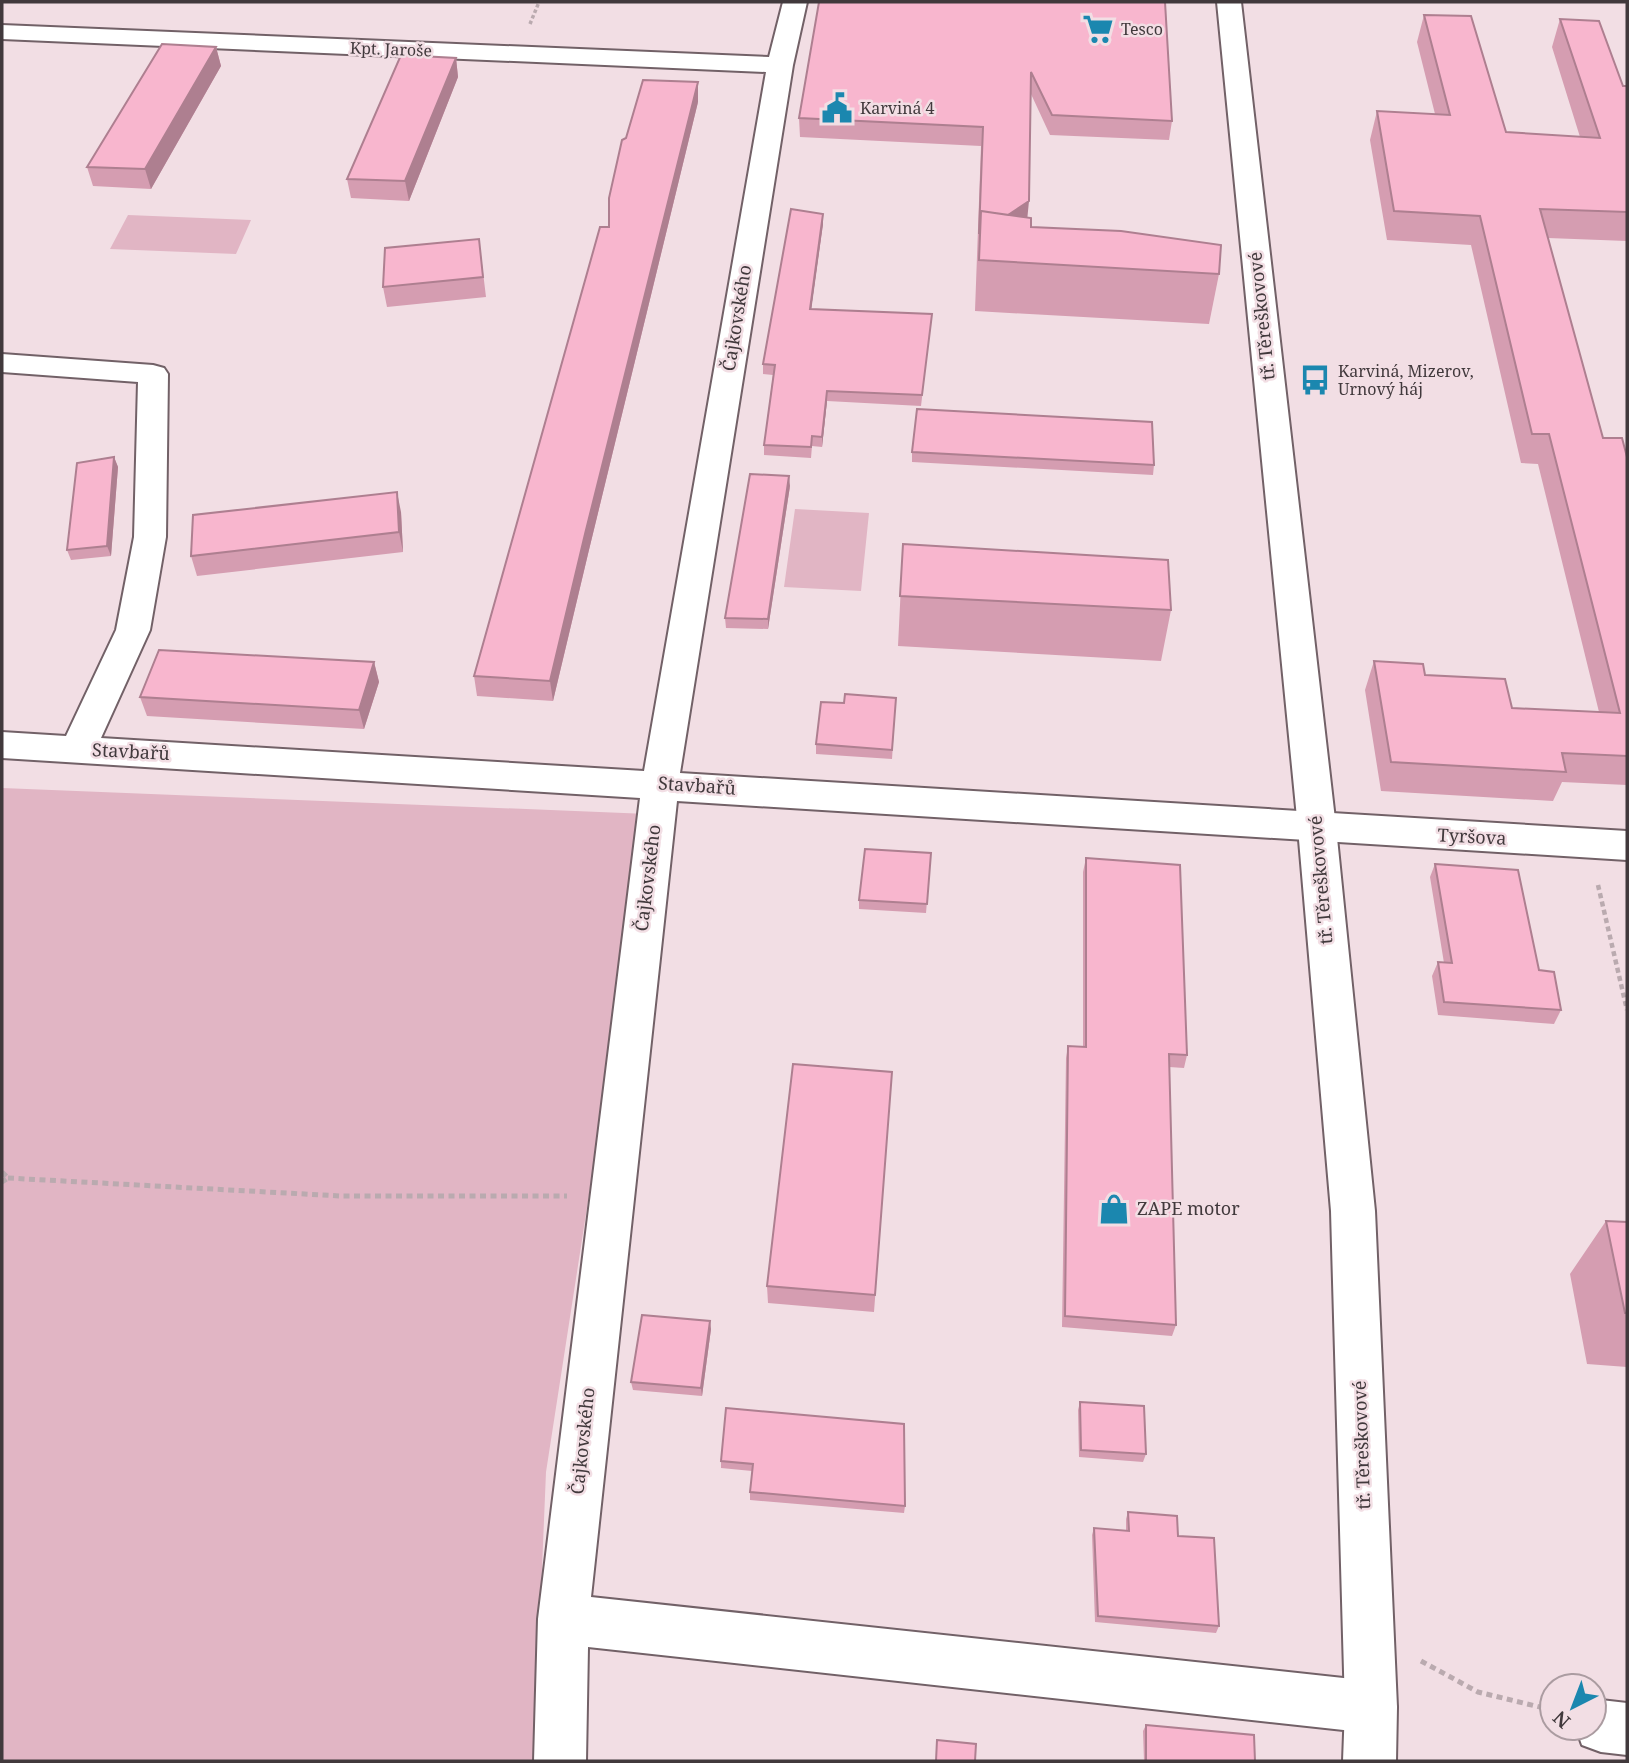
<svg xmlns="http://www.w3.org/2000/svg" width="1629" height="1763" font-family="'Noto Serif',serif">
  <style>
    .green { fill: #e1b5c4 }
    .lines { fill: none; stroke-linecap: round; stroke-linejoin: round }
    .street-casing { stroke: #726167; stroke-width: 4 }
    .secondary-casing { stroke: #726167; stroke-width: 4 }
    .path-far2 { stroke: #baaaaf; stroke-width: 3.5; stroke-dasharray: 3.5 2.5; stroke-linecap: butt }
    .path-far1 { stroke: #baaaaf; stroke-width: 4.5; stroke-dasharray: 5 3.5; stroke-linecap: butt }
    .path { stroke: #baaaaf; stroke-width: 5; stroke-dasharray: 6 4.5; stroke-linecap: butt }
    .street { fill: #fff; fill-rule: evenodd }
    .secondary { fill: #fff; fill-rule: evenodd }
    .wall { fill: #d59db1 }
    .shaded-wall { fill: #ae7f90 }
    .building { fill: #f8b6ce; stroke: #ae7f90; stroke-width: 2 }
    .labels { text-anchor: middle; stroke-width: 5; stroke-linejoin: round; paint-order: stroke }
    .far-poi-label { font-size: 16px; fill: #41393c; stroke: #f2dee4; text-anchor: start }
    .far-street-label { font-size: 16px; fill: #41393c; stroke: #f2dee4 }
    .street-label { font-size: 18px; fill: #41393c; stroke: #f2dee4 }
    .poi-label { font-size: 18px; fill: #41393c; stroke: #f2dee4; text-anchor: start }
  </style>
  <rect width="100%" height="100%" fill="#f2dee4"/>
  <path class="green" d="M 128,215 L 251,220 L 236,254 L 110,249 Z
    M 795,509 L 869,513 L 861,591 L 784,587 Z
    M 2,788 L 648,814 L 546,1472 L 534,1761 L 2,1761 Z"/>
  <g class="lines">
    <g class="street-casing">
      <path id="street" d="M 783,2 L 807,2 L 793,65 L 680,773 L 1627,831 L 1627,860 L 677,801 L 591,1597 L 1371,1681 L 1389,1689 L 1397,1707 L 1389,1725 L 1371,1733 L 588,1647 L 586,1761 L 534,1761 L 538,1619 L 640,798 L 2,758 L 2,732 L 66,736 L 116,630 L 134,537 L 138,382 L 2,372 L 2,354 L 153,365 L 164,368 L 168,374 L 166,537 L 150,630 L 101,738 L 644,771 L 766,72 L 2,39 L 2,25 L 769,57 Z
        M 1601,1700 L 1627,1703 L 1627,1755 L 1601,1752 L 1582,1745 L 1576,1728 L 1594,1728 L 1594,1703 Z"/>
    </g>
    <g class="secondary-casing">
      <path id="secondary" d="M 1217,2 L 1241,2 L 1336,828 L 1375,1211 L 1397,1707 L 1396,1761 L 1343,1761 L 1345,1707 L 1331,1211 L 1298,828 Z"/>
    </g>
    <path class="path-far2" d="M 530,24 L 539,2"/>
    <path class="path-far1" d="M 1598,885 L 1627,1010"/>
    <path class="path" d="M 2,1172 L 8,1178 L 2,1182
      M 8,1178 L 341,1196 L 567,1196
      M 1421,1661 L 1478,1692 L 1552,1710"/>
    <use href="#street" class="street"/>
    <use href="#secondary" class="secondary"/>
  </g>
  <path class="wall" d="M 819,2 L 1172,121 L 1169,140 L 1050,135 L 1031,94 L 1027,217 L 1031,227 L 1219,274 L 1209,324 L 975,311 L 981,146 L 800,137 L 799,118 Z
    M 1424,15 L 1506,132 L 1580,137 L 1552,47 L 1560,19 L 1623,86 L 1627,86 L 1627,241 L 1548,238 L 1603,438 L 1627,457 L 1627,785 L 1562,782 L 1553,801 L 1381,791 L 1365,690 L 1374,661 L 1425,675 L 1512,708 L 1599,712 L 1538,464 L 1521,463 L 1471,245 L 1387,240 L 1370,140 L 1377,111 L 1435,114 L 1417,42 Z
    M 216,47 L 221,66 L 151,189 L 93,186 L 87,167 Z
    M 456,58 L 458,77 L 409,201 L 351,198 L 347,179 Z
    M 698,102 L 588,554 L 553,701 L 477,696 L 474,676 L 609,227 Z
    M 823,214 L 823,224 L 811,309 L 932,314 L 921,406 L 827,401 L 822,447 L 812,446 L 811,458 L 764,455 L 764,445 L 773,375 L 763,374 L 763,364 Z
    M 479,239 L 486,297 L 387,307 L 383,287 Z
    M 912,452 L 1154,465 L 1153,475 L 912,462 Z
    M 114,457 L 118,467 L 111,556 L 71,560 L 67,550 Z
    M 790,486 L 768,629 L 726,628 L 725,618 Z
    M 401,512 L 403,552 L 197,576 L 191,556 Z
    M 903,544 L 1171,610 L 1161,661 L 898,646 Z
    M 374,662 L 379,682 L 364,729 L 147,716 L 140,697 Z
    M 896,698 L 892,759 L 816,754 L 816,744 L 844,703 Z
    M 931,853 L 926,913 L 859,909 L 859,900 Z
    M 1086,858 L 1187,1055 L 1184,1068 L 1169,1067 L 1176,1325 L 1172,1336 L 1062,1327 L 1066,1058 L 1068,1046 L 1083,1047 L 1083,872 Z
    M 1435,864 L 1539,970 L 1561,1010 L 1554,1024 L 1438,1015 L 1432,976 L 1438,962 L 1444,963 L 1430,877 Z
    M 892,1072 L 874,1312 L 768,1303 L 767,1286 Z
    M 1606,1221 L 1627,1222 L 1627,1367 L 1587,1364 L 1570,1274 Z
    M 711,1329 L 702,1396 L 633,1390 L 631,1382 Z
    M 1080,1402 L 1146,1454 L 1143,1462 L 1079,1457 L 1078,1410 Z
    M 726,1408 L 905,1506 L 904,1513 L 750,1500 L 750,1492 L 752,1471 L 721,1468 L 721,1461 Z
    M 1128,1512 L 1178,1536 L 1219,1626 L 1216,1633 L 1095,1622 L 1092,1535 L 1094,1528 L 1126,1531 L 1126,1519 Z
    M 1146,1725 L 1255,1761 L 1144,1761 L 1143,1731 Z"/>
  <path class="shaded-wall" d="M 216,47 L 221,66 L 151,189 L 145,169 Z
    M 456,58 L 458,77 L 409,201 L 405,181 Z
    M 698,82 L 698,102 L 588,554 L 553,701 L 550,681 L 585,534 Z
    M 1029,201 L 1027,221 L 980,234 Z
    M 823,214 L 823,224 L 810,319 L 810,309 Z
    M 827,391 L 827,401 L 822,447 L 822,437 Z
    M 114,457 L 118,467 L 111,556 L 107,546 Z
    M 789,476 L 790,486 L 768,629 L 768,619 Z
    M 397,492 L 401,512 L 403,552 L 399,532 Z
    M 374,662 L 379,682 L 364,729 L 359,710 Z
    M 710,1321 L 711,1329 L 702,1396 L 701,1388 Z"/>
  <path class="building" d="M 819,2 L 1165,2 L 1172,121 L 1052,115 L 1031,72 L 1029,201 L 1008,215 L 981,211 L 979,234 L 983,127 L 799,118 Z
    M 1424,15 L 1471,16 L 1506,132 L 1600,138 L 1560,19 L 1599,21 L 1623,86 L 1627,86 L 1627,212 L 1540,209 L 1603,438 L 1622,438 L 1627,457 L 1627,756 L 1562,753 L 1566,772 L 1391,762 L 1374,661 L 1423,664 L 1425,675 L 1505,679 L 1512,708 L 1620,713 L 1549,434 L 1532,434 L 1480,216 L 1394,211 L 1377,111 L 1450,115 Z
    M 162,44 L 216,47 L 145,169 L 87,167 Z
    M 401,55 L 456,58 L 405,181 L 347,179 Z
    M 643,80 L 698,82 L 585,534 L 550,681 L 474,676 L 600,227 L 609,227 L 609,198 L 622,140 L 626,138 Z
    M 791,209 L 823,214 L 810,309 L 932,314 L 922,395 L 827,391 L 822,437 L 812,436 L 811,447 L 764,445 L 775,365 L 763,364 Z
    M 981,211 L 1031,218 L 1031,227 L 1121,231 L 1221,245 L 1219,274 L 979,260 Z
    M 479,239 L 483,277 L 383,287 L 385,248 Z
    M 917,409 L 1152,422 L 1154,465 L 912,452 Z
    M 114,457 L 107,546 L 67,550 L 77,463 Z
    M 750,474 L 789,476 L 768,619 L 725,618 Z
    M 397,492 L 399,532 L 191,556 L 193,515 Z
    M 903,544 L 1168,560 L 1171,610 L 900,596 Z
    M 159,650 L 374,662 L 359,710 L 140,697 Z
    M 845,694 L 896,698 L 892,750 L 816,744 L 821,702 L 844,703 Z
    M 865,849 L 931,853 L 927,904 L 859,900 Z
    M 1086,858 L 1180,865 L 1187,1055 L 1169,1054 L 1176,1325 L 1065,1316 L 1068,1046 L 1086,1047 Z
    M 1435,864 L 1518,870 L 1539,970 L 1554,972 L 1561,1010 L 1444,1002 L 1438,962 L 1452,963 Z
    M 793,1064 L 892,1072 L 875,1295 L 767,1286 Z
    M 1606,1221 L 1627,1222 L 1627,1313 L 1625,1313 Z
    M 642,1315 L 710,1321 L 701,1388 L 631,1382 Z
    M 1080,1402 L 1144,1406 L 1146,1454 L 1081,1450 Z
    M 726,1408 L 904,1424 L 905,1506 L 750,1492 L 753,1464 L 721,1461 Z
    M 1128,1512 L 1177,1516 L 1178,1536 L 1214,1538 L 1219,1626 L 1098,1616 L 1094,1528 L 1129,1531 Z
    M 1146,1725 L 1254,1735 L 1255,1761 L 1146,1761 Z
    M 937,1740 L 976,1744 L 975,1761 L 936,1761 Z"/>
  <defs>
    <g id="supermarket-bare" transform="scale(2.415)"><path d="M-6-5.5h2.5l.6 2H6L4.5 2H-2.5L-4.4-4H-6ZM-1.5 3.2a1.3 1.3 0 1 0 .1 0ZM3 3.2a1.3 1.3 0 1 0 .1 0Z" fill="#1b87af" stroke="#f2dee4" stroke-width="2.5" paint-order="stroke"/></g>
    <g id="civic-bare" transform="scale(2.415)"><path d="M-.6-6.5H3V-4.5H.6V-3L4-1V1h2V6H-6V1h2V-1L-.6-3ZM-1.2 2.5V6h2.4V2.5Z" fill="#1b87af" stroke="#f2dee4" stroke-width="2.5" paint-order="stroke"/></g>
    <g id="bus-bare" transform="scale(2.415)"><path d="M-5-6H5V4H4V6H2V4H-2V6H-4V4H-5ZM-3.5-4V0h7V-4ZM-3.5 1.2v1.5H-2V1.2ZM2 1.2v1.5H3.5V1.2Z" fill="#1b87af" stroke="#f2dee4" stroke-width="2.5" paint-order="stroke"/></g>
    <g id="shop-bare" transform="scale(2.415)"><path d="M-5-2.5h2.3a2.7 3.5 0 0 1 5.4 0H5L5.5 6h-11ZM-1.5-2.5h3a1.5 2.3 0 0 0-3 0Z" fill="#1b87af" stroke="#f2dee4" stroke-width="2.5" paint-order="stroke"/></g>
  </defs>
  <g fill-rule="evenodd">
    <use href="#supermarket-bare" x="1098" y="29"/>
    <use href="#civic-bare" x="837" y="108"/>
    <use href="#bus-bare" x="1315" y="380"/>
    <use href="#shop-bare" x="1114" y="1209"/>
  </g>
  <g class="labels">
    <g class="far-poi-label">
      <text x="1121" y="35">Tesco</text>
      <text x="860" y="114">Karviná 4</text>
      <text x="1338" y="377">Karviná, Mizerov,<tspan x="1338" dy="18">Urnový háj</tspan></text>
    </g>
    <g class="far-street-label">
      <text transform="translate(391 49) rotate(2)" y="6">Kpt. Jaroše</text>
    </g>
    <g class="street-label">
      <text transform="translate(1262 316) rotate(-96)" y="6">tř. Těreškovové</text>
      <text transform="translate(737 318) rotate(-81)" y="6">Čajkovského</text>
      <text transform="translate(131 752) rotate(3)" y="6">Stavbařů</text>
      <text transform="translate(697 786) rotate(4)" y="6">Stavbařů</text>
      <text transform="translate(1472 837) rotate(3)" y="6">Tyršova</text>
      <text transform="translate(648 878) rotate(-83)" y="6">Čajkovského</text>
      <text transform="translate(1321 880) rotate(-95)" y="6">tř. Těreškovové</text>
      <text transform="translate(583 1441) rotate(-84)" y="6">Čajkovského</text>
      <text transform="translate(1362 1445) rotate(-92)" y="6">tř. Těreškovové</text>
    </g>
    <g class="poi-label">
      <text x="1137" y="1215">ZAPE motor</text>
    </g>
  </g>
  <rect width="1629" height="1763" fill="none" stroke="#41393c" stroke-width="7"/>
  <g transform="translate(1573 1707) rotate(222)"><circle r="33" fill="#f2dee4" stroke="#ab9ca1" stroke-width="2"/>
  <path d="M0-5L12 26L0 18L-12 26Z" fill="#1b87af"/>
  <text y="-10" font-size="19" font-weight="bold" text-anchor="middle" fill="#41393c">N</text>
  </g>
</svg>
